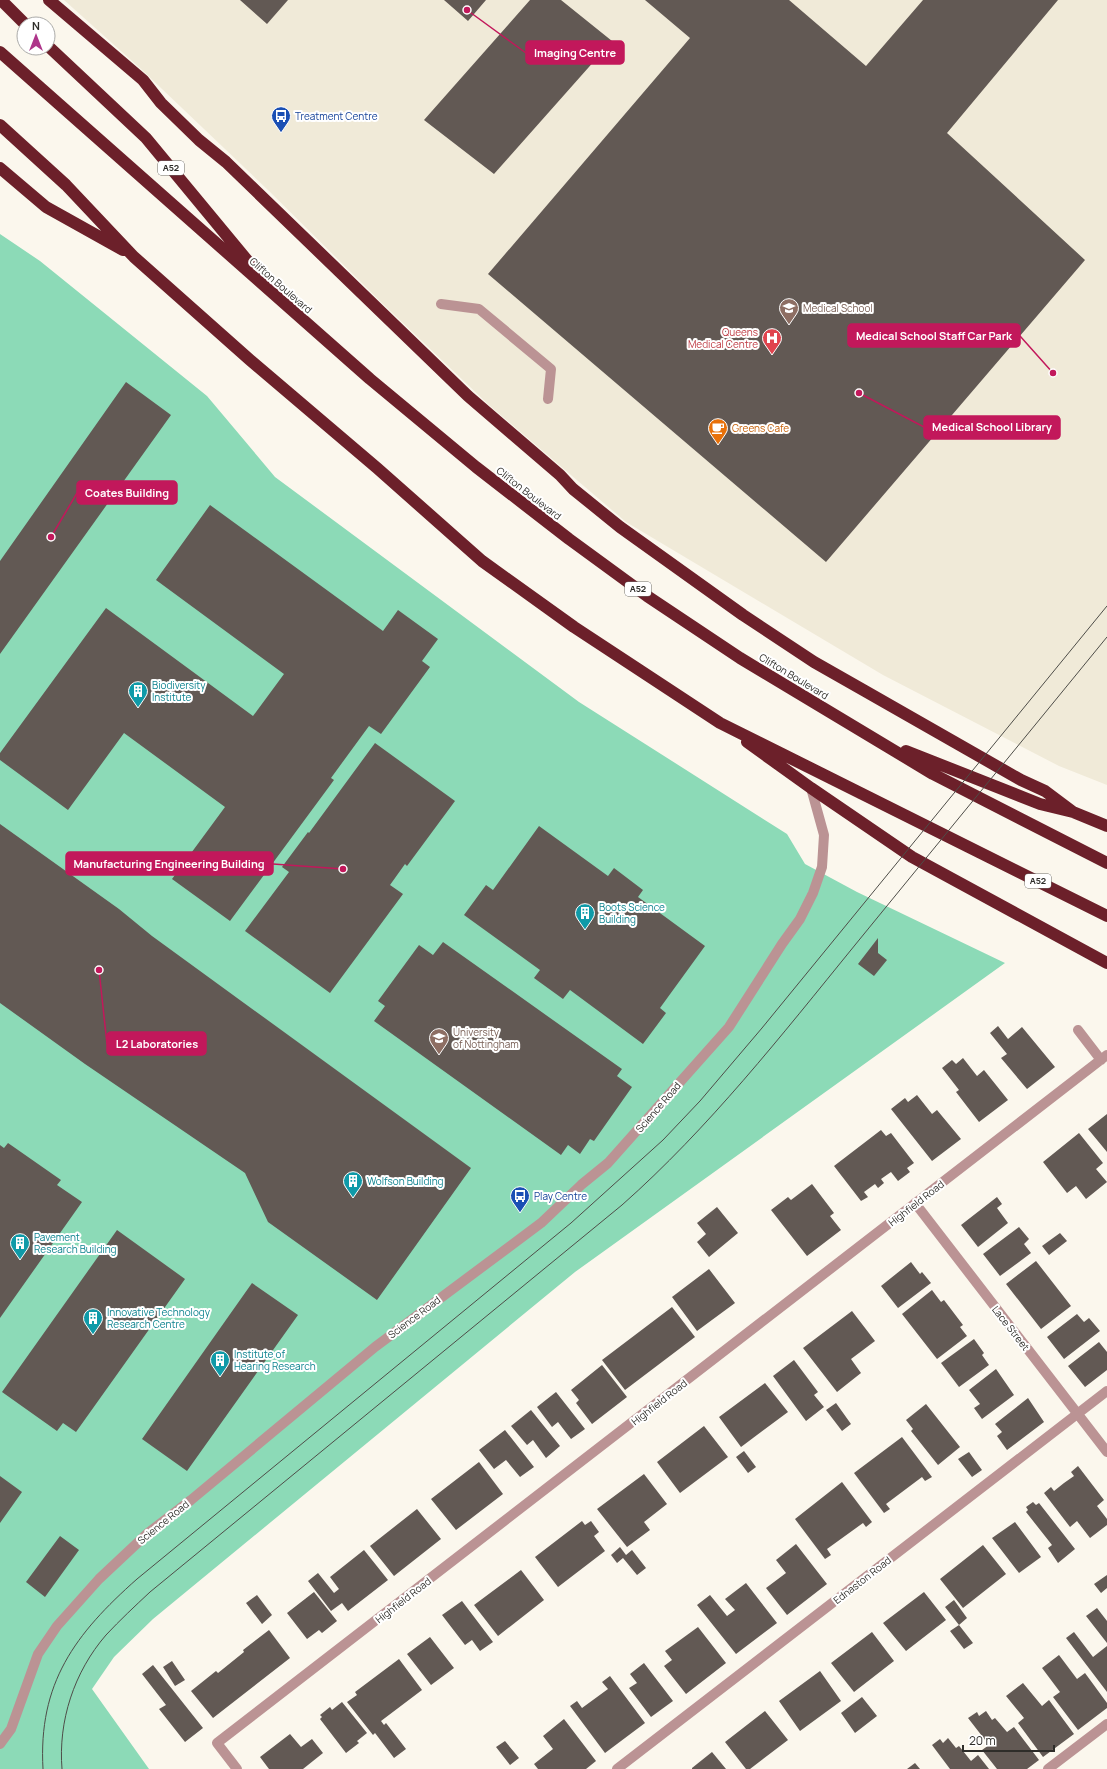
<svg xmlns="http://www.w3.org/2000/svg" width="1107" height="1769" font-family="Manrope,sans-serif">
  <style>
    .built { fill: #f0ead8 }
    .green { fill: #8cdab7 }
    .building { fill: #625954 }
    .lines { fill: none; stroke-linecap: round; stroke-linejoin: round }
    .minor { stroke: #bb9394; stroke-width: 10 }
    .highway { stroke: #6c202a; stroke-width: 12 }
    .tram { stroke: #4e4d48; stroke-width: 1 }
    .labels { text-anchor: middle; stroke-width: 4; stroke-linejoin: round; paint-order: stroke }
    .shield { fill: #fff; stroke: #6d6c69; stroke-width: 1 }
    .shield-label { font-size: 9px; font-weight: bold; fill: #2e2d29 }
    .transit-label { font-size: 10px; fill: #164399; stroke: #fff; text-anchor: start }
    .street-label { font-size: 10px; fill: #2e2d29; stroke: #fff }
    .education-label { font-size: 10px; fill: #785e54; stroke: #fff; text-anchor: start }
    .health-label { font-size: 10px; fill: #be3a42; stroke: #fff; text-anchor: end }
    .food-label { font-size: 10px; fill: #c56008; stroke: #fff; text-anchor: start }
    .culture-label { font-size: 10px; fill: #0d838f; stroke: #fff; text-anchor: start }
    .leader { fill: none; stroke: #c2185b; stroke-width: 1.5 }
    .callout-dot { fill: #c2185b; stroke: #fff; stroke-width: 1.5 }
    .callout { fill: #c2185b; stroke: #c2185b; stroke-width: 1.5 }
    .callout-label { font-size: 11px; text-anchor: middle; font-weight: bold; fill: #fff }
  </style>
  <rect width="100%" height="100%" fill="#fbf7ed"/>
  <path class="built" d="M 64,0 L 1107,0 L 1107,785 L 1059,766 L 883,675 L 626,522 L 490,406 L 383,304 L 269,191 L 141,69 Z"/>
  <path class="green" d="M 0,234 L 40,261 L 207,396 L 275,477 L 579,702 L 787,834 L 805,864 L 857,892 L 1005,963 L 575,1272 L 153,1619 L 114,1657 L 92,1689 L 149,1769 L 0,1769 Z"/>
  <path class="building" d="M 240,0 L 288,0 L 267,24 Z
    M 444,0 L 486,0 L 468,21 Z
    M 530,0 L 561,0 L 612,41 L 494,174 L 424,120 Z
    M 645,0 L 789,0 L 866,66 L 923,0 L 1058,0 L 947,133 L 1085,260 L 826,562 L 488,274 L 690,38 Z
    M 126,382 L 171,415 L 0,654 L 0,561 Z
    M 210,505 L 383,631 L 398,610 L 438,639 L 422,661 L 430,667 L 381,734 L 369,726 L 331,778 L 334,780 L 230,921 L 172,879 L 225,807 L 124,733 L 68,810 L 0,760 L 0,753 L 106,608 L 253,716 L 284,674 L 156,580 Z
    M 375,743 L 455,801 L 407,866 L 405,864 L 390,885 L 403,894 L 330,993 L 245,931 L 289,872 L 282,867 L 308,832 L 309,833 Z
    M 0,824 L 119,909 L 152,936 L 471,1168 L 377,1300 L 268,1222 L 245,1173 L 85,1064 L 0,1003 Z
    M 539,826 L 608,876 L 614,868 L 643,890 L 638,897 L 705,946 L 660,1008 L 666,1013 L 643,1044 L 570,990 L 563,999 L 534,978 L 540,970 L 464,915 L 486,885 L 493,890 Z
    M 878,938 L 878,953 L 887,960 L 874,976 L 858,964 Z
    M 443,942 L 622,1069 L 617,1076 L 632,1087 L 594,1141 L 590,1139 L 580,1154 L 568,1145 L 561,1155 L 374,1021 L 385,1006 L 378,1001 L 419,945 L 433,955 Z
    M 998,1026 L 1008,1039 L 1022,1027 L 1055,1067 L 1027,1089 L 1001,1058 L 1007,1054 L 990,1033 Z
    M 963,1058 L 977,1076 L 984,1070 L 1008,1100 L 979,1122 L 956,1092 L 959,1090 L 942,1068 L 952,1060 L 956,1064 Z
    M 917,1095 L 932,1114 L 937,1110 L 961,1139 L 932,1161 L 891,1109 L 905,1098 L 908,1102 Z
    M 1107,1114 L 1107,1152 L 1088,1129 Z
    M 881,1130 L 886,1136 L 891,1133 L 914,1163 L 907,1168 L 910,1172 L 898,1181 L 891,1172 L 881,1179 L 884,1183 L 878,1188 L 875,1184 L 864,1192 L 868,1197 L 861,1201 L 834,1166 Z
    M 1079,1133 L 1103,1163 L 1096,1169 L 1107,1182 L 1086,1199 L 1076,1186 L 1067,1193 L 1043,1162 Z
    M 8,1143 L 61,1180 L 57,1185 L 82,1202 L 0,1318 L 0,1145 L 4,1148 Z
    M 812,1184 L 834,1213 L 830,1216 L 841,1230 L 807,1256 L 771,1210 L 788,1197 L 791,1200 Z
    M 997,1197 L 1002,1204 L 997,1208 L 1008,1223 L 978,1247 L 961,1225 Z
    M 717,1207 L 738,1233 L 709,1257 L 697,1242 L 706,1234 L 697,1223 Z
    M 1019,1227 L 1029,1239 L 1024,1244 L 1031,1253 L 1000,1276 L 983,1254 Z
    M 117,1230 L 185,1279 L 76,1432 L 63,1423 L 57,1431 L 2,1392 Z
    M 1060,1233 L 1067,1241 L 1049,1255 L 1042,1246 Z
    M 1036,1261 L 1071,1306 L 1041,1329 L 1006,1284 Z
    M 911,1262 L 920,1274 L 922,1272 L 931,1283 L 898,1308 L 881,1286 Z
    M 709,1269 L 735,1303 L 697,1331 L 672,1297 Z
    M 252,1283 L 298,1315 L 187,1471 L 142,1439 Z
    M 932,1290 L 941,1302 L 944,1300 L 963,1325 L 960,1327 L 967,1336 L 937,1359 L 902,1314 Z
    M 672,1307 L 695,1337 L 625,1390 L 602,1360 Z
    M 852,1311 L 875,1341 L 851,1359 L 861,1373 L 837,1392 L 803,1348 Z
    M 1077,1314 L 1084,1322 L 1089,1318 L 1100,1331 L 1064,1359 L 1047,1337 Z
    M 974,1339 L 984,1353 L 982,1355 L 989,1365 L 959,1387 L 941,1363 Z
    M 1099,1342 L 1107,1352 L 1107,1370 L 1085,1387 L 1068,1366 Z
    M 794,1360 L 818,1392 L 814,1395 L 824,1407 L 806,1421 L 773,1376 Z
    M 602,1365 L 627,1397 L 592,1424 L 576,1403 L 579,1400 L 571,1390 Z
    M 996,1369 L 1014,1395 L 982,1419 L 974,1408 L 980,1404 L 969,1390 Z
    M 765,1383 L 788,1412 L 741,1447 L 719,1417 Z
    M 556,1392 L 585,1429 L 571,1439 L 558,1422 L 552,1427 L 537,1407 Z
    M 1028,1398 L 1044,1422 L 1007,1450 L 997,1436 L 1002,1432 L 995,1424 Z
    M 836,1403 L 851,1424 L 842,1431 L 826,1410 Z
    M 926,1404 L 960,1447 L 938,1465 L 911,1431 L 913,1429 L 906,1420 Z
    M 531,1410 L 560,1446 L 546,1458 L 533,1440 L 527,1445 L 511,1426 Z
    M 704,1426 L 728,1457 L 680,1493 L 657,1462 Z
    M 505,1430 L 534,1467 L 520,1477 L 506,1460 L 494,1469 L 479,1450 Z
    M 902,1437 L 932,1477 L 925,1481 L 922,1477 L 886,1504 L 890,1509 L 884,1513 L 854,1473 Z
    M 744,1451 L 756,1467 L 748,1473 L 736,1457 Z
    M 969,1452 L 982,1470 L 972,1477 L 958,1459 Z
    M 479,1462 L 503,1494 L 456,1530 L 431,1499 Z
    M 1078,1466 L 1104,1500 L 1097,1506 L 1107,1519 L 1107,1525 L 1090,1538 L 1077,1521 L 1070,1527 L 1044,1493 L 1051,1487 L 1054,1491 L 1064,1483 L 1074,1476 L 1071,1472 Z
    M 644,1474 L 667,1504 L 644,1522 L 650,1530 L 627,1547 L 597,1509 Z
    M 0,1476 L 22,1492 L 0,1523 Z
    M 842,1482 L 872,1522 L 866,1527 L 863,1523 L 827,1549 L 831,1555 L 825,1559 L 795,1519 Z
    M 1033,1502 L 1036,1505 L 1039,1503 L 1075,1549 L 1058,1563 L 1048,1548 L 1052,1545 L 1026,1512 L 1028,1510 L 1026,1507 Z
    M 417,1509 L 441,1539 L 394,1576 L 370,1546 Z
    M 582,1521 L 585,1525 L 591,1521 L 599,1532 L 594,1536 L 605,1551 L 558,1587 L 535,1557 Z
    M 1015,1522 L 1041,1557 L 1019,1573 L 992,1538 Z
    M 60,1536 L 79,1550 L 45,1597 L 26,1582 Z
    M 796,1544 L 827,1584 L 787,1615 L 766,1588 L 786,1573 L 776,1560 Z
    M 983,1545 L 1006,1574 L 963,1608 L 940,1579 Z
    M 620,1547 L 626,1555 L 632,1550 L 646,1568 L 637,1575 L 623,1558 L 617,1563 L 611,1555 Z
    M 364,1550 L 388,1580 L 348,1611 L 342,1603 L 331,1611 L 308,1581 L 318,1573 L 334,1593 L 339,1589 L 330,1577 Z
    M 521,1570 L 544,1600 L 498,1636 L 474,1605 Z
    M 1107,1575 L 1107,1588 L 1101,1593 L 1094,1584 Z
    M 746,1583 L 777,1623 L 736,1654 L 697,1605 L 710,1595 L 727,1616 L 735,1610 L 725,1599 Z
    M 314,1592 L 337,1621 L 322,1633 L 319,1630 L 307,1639 L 287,1613 Z
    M 924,1592 L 946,1620 L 906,1651 L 883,1623 Z
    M 257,1595 L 272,1615 L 262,1624 L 246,1603 Z
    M 954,1600 L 967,1618 L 959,1625 L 973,1643 L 964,1649 L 950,1631 L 959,1625 L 945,1607 Z
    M 462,1601 L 493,1642 L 480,1651 L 472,1640 L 465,1645 L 442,1615 Z
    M 1097,1608 L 1107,1621 L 1107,1643 L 1086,1616 Z
    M 698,1627 L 726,1663 L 686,1694 L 664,1666 L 672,1660 L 665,1651 Z
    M 269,1630 L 290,1658 L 213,1718 L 191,1691 L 216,1671 L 218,1673 L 244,1652 L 243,1650 Z
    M 872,1632 L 894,1661 L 854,1692 L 831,1663 Z
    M 1074,1632 L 1093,1657 L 1107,1646 L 1107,1692 L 1066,1638 Z
    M 430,1637 L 454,1668 L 431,1685 L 407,1654 Z
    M 1059,1655 L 1077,1679 L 1085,1673 L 1107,1703 L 1107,1708 L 1078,1730 L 1053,1697 L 1060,1692 L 1042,1668 Z
    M 399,1659 L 422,1690 L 381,1721 L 384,1725 L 386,1723 L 406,1749 L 394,1758 L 375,1733 L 373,1735 L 347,1702 L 357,1695 L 355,1692 Z
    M 172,1661 L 185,1680 L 175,1686 L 163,1667 Z
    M 644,1663 L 673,1701 L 651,1717 L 629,1688 L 637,1683 L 630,1674 Z
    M 153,1665 L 203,1728 L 185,1742 L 159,1709 L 166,1705 L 142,1674 Z
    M 820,1671 L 841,1701 L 800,1731 L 779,1701 Z
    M 610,1676 L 645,1723 L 605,1753 L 570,1706 L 577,1701 L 582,1708 L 608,1689 L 602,1682 Z
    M 1023,1683 L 1042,1706 L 1049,1700 L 1074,1734 L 1043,1757 L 1018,1723 L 1024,1718 L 1006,1696 Z
    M 862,1697 L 877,1716 L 855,1733 L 841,1713 Z
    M 342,1702 L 367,1733 L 357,1741 L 359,1743 L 346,1753 L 320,1719 L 322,1717 L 320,1715 L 330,1707 L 332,1710 Z
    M 765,1711 L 788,1740 L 750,1769 L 746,1769 L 725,1742 Z
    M 986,1711 L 992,1720 L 995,1718 L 1007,1732 L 1014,1727 L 1039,1760 L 1027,1769 L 997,1769 L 982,1750 L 989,1745 L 968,1718 L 977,1712 L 979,1716 Z
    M 564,1719 L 596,1761 L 586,1769 L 538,1769 L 534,1764 L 553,1749 L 543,1736 Z
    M 290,1734 L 301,1747 L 312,1739 L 323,1753 L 303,1769 L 269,1769 L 260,1757 Z
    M 948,1738 L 956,1748 L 959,1746 L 971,1761 L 978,1755 L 989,1769 L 950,1769 L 932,1745 L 940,1739 L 943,1743 Z
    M 505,1741 L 519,1758 L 510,1765 L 496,1747 Z
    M 712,1752 L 726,1769 L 692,1769 L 692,1768 Z
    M 915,1763 L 920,1769 L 907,1769 Z"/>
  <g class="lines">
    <path class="minor" d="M 441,304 L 479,309 L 551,369 L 548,399
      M 1078,1030 L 1101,1060
      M 915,1203 L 1107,1452
      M 0,1744 L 11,1729 L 38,1654 L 57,1626 L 99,1579 L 148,1533 L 191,1500 L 375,1347 L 541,1223 L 581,1185 L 608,1163 L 729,1027 L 782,944 L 800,919 L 813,893 L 822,867 L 824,835 L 811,788
      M 237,1769 L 217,1743 L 1107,1055
      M 617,1769 L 1107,1391
      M 1048,1769 L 1107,1724"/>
    <path class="highway" d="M 1,0 L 25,24
      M 49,0 L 143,80 L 161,103 L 199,140 L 226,162 L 468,396 L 560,475 L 573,489 L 620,527 L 743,615 L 814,662 L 865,691 L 1021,780 L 1045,791 L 1073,812
      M 48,46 L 146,138 L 256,271
      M 0,52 L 370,379 L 476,467 L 569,539 L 647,596 L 740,658 L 933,774 L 1107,863
      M 0,125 L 66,185 L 134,257 L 250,360 L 377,468 L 482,561 L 574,627 L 720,723 L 1107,916
      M 0,168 L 46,207 L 123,250
      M 747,742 L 811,788 L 912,857 L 1107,963
      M 906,751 L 1040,804 L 1073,812 L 1107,826"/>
    <path class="tram" d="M 43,1769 C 38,1683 75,1634 137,1579 L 571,1223 L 663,1140 L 700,1101 L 762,1028 L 1107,606
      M 62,1769 C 58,1721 74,1672 106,1635 C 120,1620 135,1606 150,1592 L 622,1205 C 709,1128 781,1036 855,945 C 939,842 1023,740 1107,637"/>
  </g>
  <defs>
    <g id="bus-pin" transform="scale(1)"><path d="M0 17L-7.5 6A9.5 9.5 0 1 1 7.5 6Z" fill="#1a4fb4" stroke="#fff"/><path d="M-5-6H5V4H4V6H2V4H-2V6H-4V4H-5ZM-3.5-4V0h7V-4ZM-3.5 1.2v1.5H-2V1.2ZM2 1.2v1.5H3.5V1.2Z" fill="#fff"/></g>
    <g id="university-pin" transform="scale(1)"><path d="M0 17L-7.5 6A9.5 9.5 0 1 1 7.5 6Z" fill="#8d6e63" stroke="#fff"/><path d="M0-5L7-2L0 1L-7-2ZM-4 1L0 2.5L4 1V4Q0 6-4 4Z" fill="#fff"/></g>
    <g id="hospital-pin" transform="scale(1)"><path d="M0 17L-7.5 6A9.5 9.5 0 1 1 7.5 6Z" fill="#e0444e" stroke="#fff"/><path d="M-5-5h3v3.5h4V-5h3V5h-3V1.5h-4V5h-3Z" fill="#fff"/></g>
    <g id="cafe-pin" transform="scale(1)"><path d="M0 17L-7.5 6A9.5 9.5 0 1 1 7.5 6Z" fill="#e8710a" stroke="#fff"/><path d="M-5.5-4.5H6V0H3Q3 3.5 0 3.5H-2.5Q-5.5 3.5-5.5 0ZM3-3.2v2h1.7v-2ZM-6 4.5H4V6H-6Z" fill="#fff"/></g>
    <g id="building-pin" transform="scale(1)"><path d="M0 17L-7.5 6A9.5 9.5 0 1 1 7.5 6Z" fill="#0f9aa8" stroke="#fff"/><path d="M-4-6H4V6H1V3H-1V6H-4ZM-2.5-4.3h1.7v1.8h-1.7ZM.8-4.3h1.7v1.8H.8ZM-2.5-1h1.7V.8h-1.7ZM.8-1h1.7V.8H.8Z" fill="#fff"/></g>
  </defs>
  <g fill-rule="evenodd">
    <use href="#bus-pin" x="281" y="116"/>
    <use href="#university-pin" x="789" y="308"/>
    <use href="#hospital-pin" x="772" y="338"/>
    <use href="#cafe-pin" x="718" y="428"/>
    <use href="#building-pin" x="138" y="691"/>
    <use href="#building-pin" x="585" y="913"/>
    <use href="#university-pin" x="439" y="1038"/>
    <use href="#building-pin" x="353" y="1181"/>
    <use href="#bus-pin" x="520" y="1196"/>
    <use href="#building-pin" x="20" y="1243"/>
    <use href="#building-pin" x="93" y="1318"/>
    <use href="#building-pin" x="220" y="1360"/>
  </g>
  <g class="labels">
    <g class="shield">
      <rect x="158" y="161" width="26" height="14" rx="3"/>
      <rect x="625" y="582" width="26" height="14" rx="3"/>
      <rect x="1025" y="874" width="26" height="14" rx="3"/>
    </g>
    <g class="shield-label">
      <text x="171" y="171">A52</text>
      <text x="638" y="592">A52</text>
      <text x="1038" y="884">A52</text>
    </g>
    <g class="transit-label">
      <text x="295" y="120">Treatment Centre</text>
      <text x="534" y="1200">Play Centre</text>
    </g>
    <g class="street-label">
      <text transform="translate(281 285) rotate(41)" y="4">Clifton Boulevard</text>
      <text transform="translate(529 493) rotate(38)" y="4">Clifton Boulevard</text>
      <text transform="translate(794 676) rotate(31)" y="4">Clifton Boulevard</text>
      <text transform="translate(658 1107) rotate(-49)" y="4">Science Road</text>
      <text transform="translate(916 1203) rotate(-38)" y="4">Highfield Road</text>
      <text transform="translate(414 1317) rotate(-37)" y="4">Science Road</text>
      <text transform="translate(1011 1328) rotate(52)" y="4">Lace Street</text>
      <text transform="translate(659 1402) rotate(-38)" y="4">Highfield Road</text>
      <text transform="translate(163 1522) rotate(-39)" y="4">Science Road</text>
      <text transform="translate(862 1580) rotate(-38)" y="4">Ednaston Road</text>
      <text transform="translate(403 1600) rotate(-38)" y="4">Highfield Road</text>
    </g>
    <g class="education-label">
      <text x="803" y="312">Medical School</text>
      <text x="453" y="1036">University<tspan x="453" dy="12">of Nottingham</tspan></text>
    </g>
    <g class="health-label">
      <text x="758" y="336">Queens<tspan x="758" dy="12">Medical Centre</tspan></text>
    </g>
    <g class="food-label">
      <text x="732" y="432">Greens Cafe</text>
    </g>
    <g class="culture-label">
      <text x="152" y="689">Biodiversity<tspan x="152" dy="12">Institute</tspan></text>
      <text x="599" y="911">Boots Science<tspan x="599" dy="12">Building</tspan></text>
      <text x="367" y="1185">Wolfson Building</text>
      <text x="34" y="1241">Pavement<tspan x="34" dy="12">Research Building</tspan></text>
      <text x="107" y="1316">Innovative Technology<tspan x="107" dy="12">Research Centre</tspan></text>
      <text x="234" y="1358">Institute of<tspan x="234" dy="12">Hearing Research</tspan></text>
    </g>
  </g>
  <path class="leader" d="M467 10L526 53M1053 373L1020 336M859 393L924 427M51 537L77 493M343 869L273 864M99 970L107 1044"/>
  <g class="callout-dot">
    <circle cx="467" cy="10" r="4"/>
    <circle cx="1053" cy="373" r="4"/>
    <circle cx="859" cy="393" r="4"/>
    <circle cx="51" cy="537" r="4"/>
    <circle cx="343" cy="869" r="4"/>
    <circle cx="99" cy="970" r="4"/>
  </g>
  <g class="callout">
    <rect x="526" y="41" width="98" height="23" rx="4"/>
    <rect x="848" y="324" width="172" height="23" rx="4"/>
    <rect x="924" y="416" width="136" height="23" rx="4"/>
    <rect x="77" y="481" width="100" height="23" rx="4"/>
    <rect x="66" y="852" width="207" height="23" rx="4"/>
    <rect x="107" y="1032" width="99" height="23" rx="4"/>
  </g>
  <g class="callout-label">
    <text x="575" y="57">Imaging Centre</text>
    <text x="934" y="340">Medical School Staff Car Park</text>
    <text x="992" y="431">Medical School Library</text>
    <text x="127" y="497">Coates Building</text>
    <text x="169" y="868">Manufacturing Engineering Building</text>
    <text x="157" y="1048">L2 Laboratories</text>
  </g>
  <g transform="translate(36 36)"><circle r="19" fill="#ffffff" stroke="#ababa9"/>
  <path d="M0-3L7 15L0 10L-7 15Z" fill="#ae358a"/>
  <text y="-6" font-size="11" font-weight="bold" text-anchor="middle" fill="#2e2d29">N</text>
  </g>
  <path d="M963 1745v6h91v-6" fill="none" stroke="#2e2d29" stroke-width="2"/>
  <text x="969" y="1745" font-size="12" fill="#2e2d29" stroke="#ffffff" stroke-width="3" paint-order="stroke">20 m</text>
</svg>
